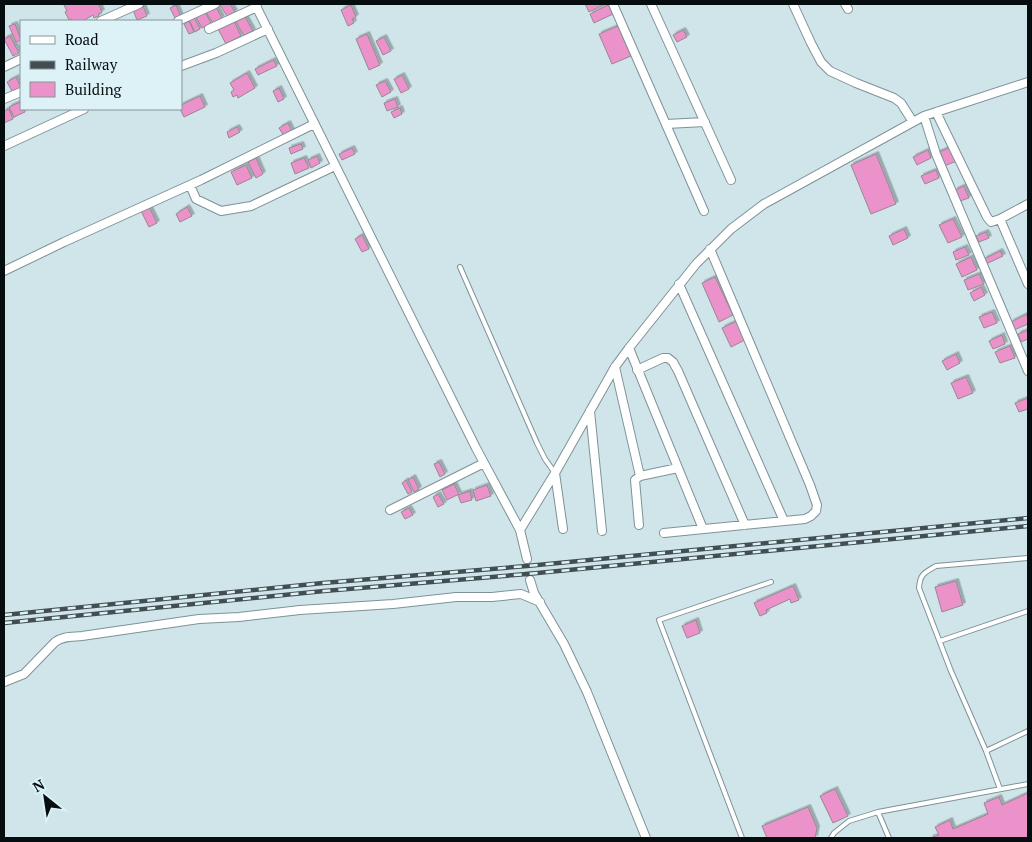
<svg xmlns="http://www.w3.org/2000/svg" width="1032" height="842" font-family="'PT Serif',serif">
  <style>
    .building { fill: #ec92ca; stroke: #978790; filter: url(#shadow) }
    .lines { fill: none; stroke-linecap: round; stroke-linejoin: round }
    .street-tunnel { stroke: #b1c5c9; stroke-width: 8; stroke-dasharray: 8 4; stroke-linecap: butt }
    .lane-casing { stroke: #7e9296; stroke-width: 6 }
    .street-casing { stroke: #7e9296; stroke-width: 10 }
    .lane { stroke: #fff; stroke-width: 4 }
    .street { stroke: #fff; stroke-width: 8 }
    .rail-casing { stroke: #434e51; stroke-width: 4.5 }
    .rail { stroke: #dcf2f7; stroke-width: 2.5; stroke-dasharray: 8; stroke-linecap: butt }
  </style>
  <defs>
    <filter id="shadow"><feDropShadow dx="2.5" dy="-2.5" stdDeviation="0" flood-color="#0004"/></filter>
  </defs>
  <rect width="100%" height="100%" fill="#cfe5ea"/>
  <path class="building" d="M 66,4 L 100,4 L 99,5 L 102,12 L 98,14 L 99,16 L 94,18 L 93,15 L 83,21 L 72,21 L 71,19 L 69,20 L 65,12 L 67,11 L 64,5 Z
    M 222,4 L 230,4 L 235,12 L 227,16 L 220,5 Z
    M 585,4 L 605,4 L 589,12 Z
    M 176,5 L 181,17 L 176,20 L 170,8 Z
    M 351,5 L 356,17 L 352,19 L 354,23 L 348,26 L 341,10 Z
    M 608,5 L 613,14 L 594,23 L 590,14 Z
    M 143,6 L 147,16 L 137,20 L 133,10 Z
    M 216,7 L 222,18 L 213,23 L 206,12 Z
    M 205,12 L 211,23 L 202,28 L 196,17 Z
    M 244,15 L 253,31 L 244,36 L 235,20 Z
    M 194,17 L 200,29 L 195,32 L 189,20 Z
    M 189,21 L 194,32 L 189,34 L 184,24 Z
    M 234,21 L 241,36 L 226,44 L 218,29 Z
    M 15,24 L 21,40 L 16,42 L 9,26 Z
    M 618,26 L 631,56 L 612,64 L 599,34 Z
    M 683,30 L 687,37 L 677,42 L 673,35 Z
    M 367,34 L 380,65 L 369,70 L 356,39 Z
    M 10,36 L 19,53 L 13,56 L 4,39 Z
    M 384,37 L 391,51 L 383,55 L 376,41 Z
    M 273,60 L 277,66 L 258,75 L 255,69 Z
    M 247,73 L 255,88 L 238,98 L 237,95 L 233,97 L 231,92 L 234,90 L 230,83 Z
    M 402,75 L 409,89 L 401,93 L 394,79 Z
    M 16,77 L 21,88 L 13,93 L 7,82 Z
    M 385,81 L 391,92 L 382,97 L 376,85 Z
    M 279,88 L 284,99 L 278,102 L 273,91 Z
    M 200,96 L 205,107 L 184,117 L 180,109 L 181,109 L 181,105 Z
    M 395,99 L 398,107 L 387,111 L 384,103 Z
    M 20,102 L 21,109 L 23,109 L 25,112 L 14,117 L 9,107 Z
    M 400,108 L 402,114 L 394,118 L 391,112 Z
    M 9,109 L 13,119 L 4,123 L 4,111 Z
    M 288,123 L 292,131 L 284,136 L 279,128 Z
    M 237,127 L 240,132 L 229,138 L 227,132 Z
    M 301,144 L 303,149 L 291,154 L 289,148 Z
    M 951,147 L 957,161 L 944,166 L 937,153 Z
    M 352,148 L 355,154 L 342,160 L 339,154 Z
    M 928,150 L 931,158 L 917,165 L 913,157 Z
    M 876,154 L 896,204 L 871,214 L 851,165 Z
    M 317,156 L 320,163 L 311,168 L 308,160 Z
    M 256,158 L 263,174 L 256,178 L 248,162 Z
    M 304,158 L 309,168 L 295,174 L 291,163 Z
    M 246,165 L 252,178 L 237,185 L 231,172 Z
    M 936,170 L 939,178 L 925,184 L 921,176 Z
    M 964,186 L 969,198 L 960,201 L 955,190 Z
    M 149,207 L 157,223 L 149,227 L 141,211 Z
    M 187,207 L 192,216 L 180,222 L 176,214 Z
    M 953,219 L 962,237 L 948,243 L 939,225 Z
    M 904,229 L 908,238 L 893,245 L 889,236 Z
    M 986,232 L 989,238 L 979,242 L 976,236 Z
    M 362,235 L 369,249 L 362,252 L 355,239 Z
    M 965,247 L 969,255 L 956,260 L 953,252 Z
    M 1000,251 L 1003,256 L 986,264 L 984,259 Z
    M 971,257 L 977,270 L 962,277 L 956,264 Z
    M 979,274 L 984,284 L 968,290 L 964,280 Z
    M 715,277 L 733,315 L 719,322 L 702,283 Z
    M 981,287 L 985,295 L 974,301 L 970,293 Z
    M 992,312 L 997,323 L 984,328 L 979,317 Z
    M 1027,314 L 1028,324 L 1014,330 L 1011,322 Z
    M 737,321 L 745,340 L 731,347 L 722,328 Z
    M 1028,330 L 1028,339 L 1021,342 L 1018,334 Z
    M 1002,335 L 1005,344 L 993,349 L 989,341 Z
    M 1010,346 L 1015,358 L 1000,363 L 995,352 Z
    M 956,354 L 960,363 L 947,370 L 942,361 Z
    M 966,377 L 973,393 L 958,399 L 951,383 Z
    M 1028,398 L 1028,409 L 1019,412 L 1015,403 Z
    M 439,462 L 445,474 L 440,477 L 434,464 Z
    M 413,477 L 419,489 L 414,492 L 408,480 Z
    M 406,480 L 412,492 L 408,494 L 402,483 Z
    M 454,484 L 459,494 L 447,500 L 442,490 Z
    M 487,485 L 491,496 L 476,501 L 473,490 Z
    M 470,491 L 472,500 L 461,503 L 458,495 Z
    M 438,494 L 444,504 L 438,507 L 433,497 Z
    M 409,508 L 413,515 L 405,519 L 401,512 Z
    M 956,581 L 963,605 L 942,612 L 935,587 Z
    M 793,586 L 799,600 L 791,603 L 790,599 L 766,610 L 767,613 L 760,616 L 754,603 Z
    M 696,620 L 700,633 L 687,638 L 682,626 Z
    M 835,789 L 848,816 L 833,823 L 820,796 Z
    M 1028,793 L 1028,838 L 930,838 L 939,835 L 935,827 L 950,820 L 953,829 L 988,814 L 984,803 L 999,797 L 1002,805 Z
    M 808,807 L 817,828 L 815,838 L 767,838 L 762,826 Z"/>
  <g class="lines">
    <path class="street-tunnel" d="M 527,559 L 530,580"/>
    <g class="lane-casing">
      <path id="lane" d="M 460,267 L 537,443 L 545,459 L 555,473
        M 940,641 L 1028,611
        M 986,751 L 1028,731
        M 1000,789 L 986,751 L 951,671 L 919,588 C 920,574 924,573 936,566 L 1028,558
        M 878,812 L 889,838
        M 742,838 L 659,620 L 771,582
        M 831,838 L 834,833 L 849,821 L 878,812 L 1028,784"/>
    </g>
    <g class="street-casing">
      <path id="street" d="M 255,4 L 476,448 L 520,530 L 527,559
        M 613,4 L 704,211
        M 651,4 L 731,180
        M 793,4 L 811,43 L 821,62 L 830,71 L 856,83 L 894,98 L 901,103 L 913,122
        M 845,4 L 848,9
        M 101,21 L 139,4
        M 178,21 L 215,4
        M 209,29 L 257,7
        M 181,66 L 216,53 L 268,29
        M 4,67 L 21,59
        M 4,99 L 21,92
        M 936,112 L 987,217 L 991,222 L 1000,219 L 1028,204
        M 924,116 L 936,154 L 1028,371
        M 666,124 L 705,122
        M 4,146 L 84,109
        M 190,185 L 196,199 L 221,211 L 251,206 L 335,166
        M 1000,219 L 1028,284
        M 4,271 L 64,242 L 201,180 L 314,124
        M 679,284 L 784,521
        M 629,348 L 703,529
        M 615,367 L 640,476
        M 637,370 L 663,358 L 668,358 L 673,362 L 678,371 L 745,525
        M 590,411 L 602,531
        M 555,473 L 563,529
        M 390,510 L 484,463
        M 639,525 L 635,480 L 640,476 L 678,468
        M 520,530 L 555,473 L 615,367 L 629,348 L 696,264 L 731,229 L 764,204 L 924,116 L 1028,82
        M 664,533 L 805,519 L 811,516 L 816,511 L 817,505 L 810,485 L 710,249
        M 530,580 L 534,593 L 564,644 L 587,692 L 646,838
        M 4,682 L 24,674 L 55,642 C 63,636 72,637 82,636 L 199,619 L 239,617 L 300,610 L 393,604 L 456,597 L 492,597 L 521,594 L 540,602"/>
    </g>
    <use href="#lane" class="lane"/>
    <use href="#street" class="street"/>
    <g class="rail-casing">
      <path id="rail" d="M 4,615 L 323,583 L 527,566 L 1028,518
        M 4,623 L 324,591 L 527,574 L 1028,526"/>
    </g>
    <use href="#rail" class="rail"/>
  </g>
  <rect width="1032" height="842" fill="none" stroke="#060d0e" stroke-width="10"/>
  <rect x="20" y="20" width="162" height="90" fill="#dcf2f7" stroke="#86969a"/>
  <rect x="30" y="36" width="25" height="8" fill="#ffffff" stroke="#86969a"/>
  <text x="65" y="45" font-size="15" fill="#060d0e">Road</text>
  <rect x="30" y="61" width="25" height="8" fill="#434e51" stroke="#86969a"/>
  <text x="65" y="70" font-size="15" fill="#060d0e">Railway</text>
  <rect x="30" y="82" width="25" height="15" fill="#ec92ca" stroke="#86969a"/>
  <text x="65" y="95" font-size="15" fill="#060d0e">Building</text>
  <g transform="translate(45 797) rotate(330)" stroke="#dcf2f7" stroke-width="4" paint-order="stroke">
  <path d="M0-4L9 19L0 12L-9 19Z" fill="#060d0e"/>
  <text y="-8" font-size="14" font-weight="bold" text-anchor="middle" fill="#060d0e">N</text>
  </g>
</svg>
